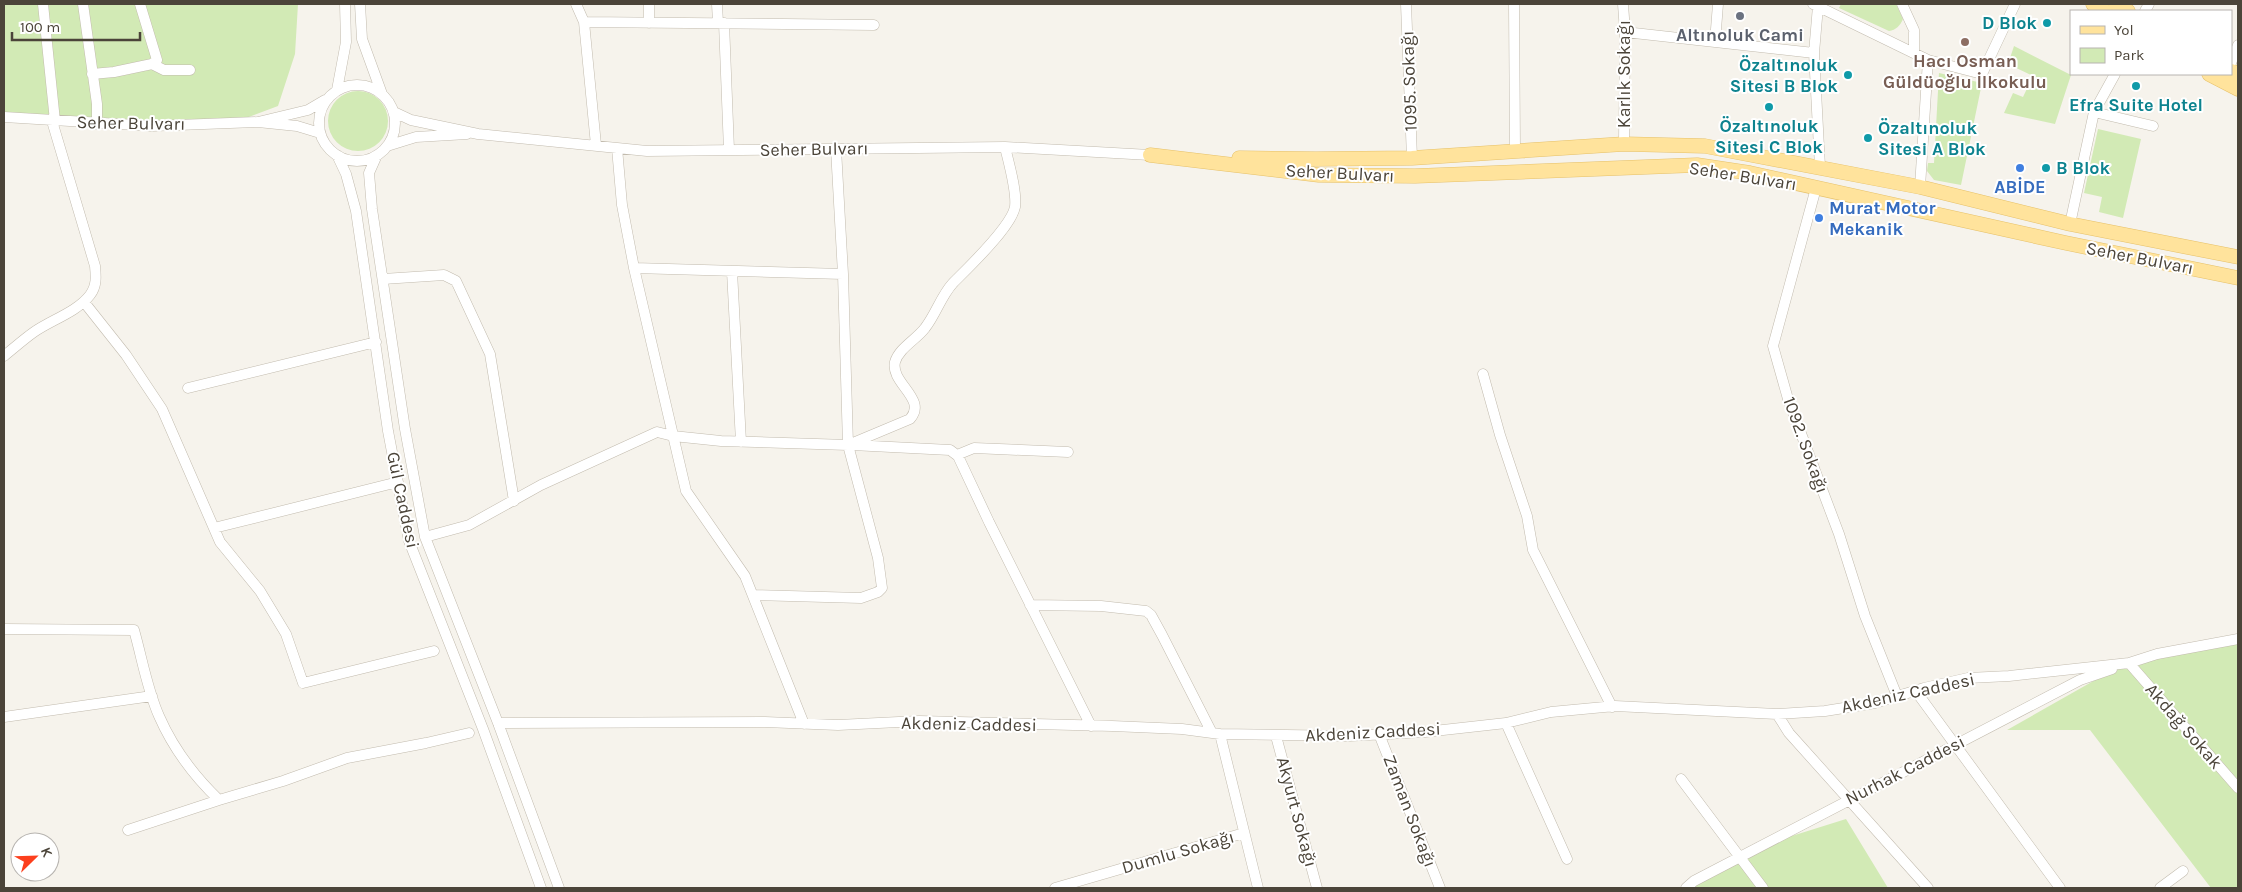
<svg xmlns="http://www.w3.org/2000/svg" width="2242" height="892" font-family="Karla,sans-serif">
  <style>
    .green { fill: #d2eab5 }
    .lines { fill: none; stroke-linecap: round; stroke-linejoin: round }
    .minor-casing { stroke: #c2bbae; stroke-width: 11 }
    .major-casing { stroke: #e6c16a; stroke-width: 15 }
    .minor { stroke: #fff; stroke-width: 10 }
    .major { stroke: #ffe39c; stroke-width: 14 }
    .worship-dot { fill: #6b7280; stroke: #fff; stroke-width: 2 }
    .culture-dot { fill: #0f9aa8; stroke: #fff; stroke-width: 2 }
    .education-dot { fill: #8d6e63; stroke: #fff; stroke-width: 2 }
    .shop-dot { fill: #3f7fe0; stroke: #fff; stroke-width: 2 }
    .labels { text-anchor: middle; stroke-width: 4; stroke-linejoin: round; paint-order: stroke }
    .culture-label { font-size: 18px; font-weight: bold; fill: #0d838f; stroke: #fff; text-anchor: end }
    .worship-label { font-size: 18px; font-weight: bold; fill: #5b616d; stroke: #fff }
    .education-label { font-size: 18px; font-weight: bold; fill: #785e54; stroke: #fff }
    .street-label { font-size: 18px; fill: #4b4439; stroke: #fff }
    .shop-label { font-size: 18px; font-weight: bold; fill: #366cbe; stroke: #fff }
  </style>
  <rect width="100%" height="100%" fill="#f6f3ec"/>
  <path class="green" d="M 4,4 L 298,4 L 295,54 L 278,106 L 241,120 L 173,125 L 4,117 Z
    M 1841,4 L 1896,4 L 1903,19 C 1900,26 1896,30 1889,31 L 1839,8 Z
    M 2014,46 L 2071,75 L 2055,124 L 2004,113 L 2013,93 L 2023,97 L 2033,76 L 2008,64 Z
    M 1939,73 L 1982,83 L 1961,185 L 1934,180 L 1927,171 L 1928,163 L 1934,163 Z
    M328 121a30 30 0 1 1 60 0a30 30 0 1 1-60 0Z
    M 2098,129 L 2141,139 L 2123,218 L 2099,212 L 2102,197 L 2084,193 Z
    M 2238,638 L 2238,888 L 2211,888 L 2090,730 L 2007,730 L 2127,662 Z
    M 1846,819 L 1888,888 L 1687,888 L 1779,840 Z"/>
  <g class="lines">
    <g class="minor-casing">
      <path id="minor" d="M 43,4 L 55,121
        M 83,4 L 97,104 L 97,124
        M 360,4 L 362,39 L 382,94
        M 576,4 L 584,22 L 596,145
        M 649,4 L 649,23
        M 717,4 L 718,23
        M 1406,4 L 1412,158
        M 1514,4 L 1515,150
        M 1623,4 L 1625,32 L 1624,144
        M 1813,4 L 1928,60 L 1982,74 L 2015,4
        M 1902,4 L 1914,30 L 1914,52
        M 1818,6 L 1814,53 L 1820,167
        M 2145,11 L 2149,4
        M 584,22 L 874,25
        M 724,23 L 729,150
        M 1625,32 L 1814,53
        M 1715,42 L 1718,4
        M 2231,63 L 2238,45
        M 152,64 L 164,70 L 190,70
        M 92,74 L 114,72 L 152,64 L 157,60 L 140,4
        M319 123a38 38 0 1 1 76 0a38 38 0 1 1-76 0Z
        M 337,90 L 346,42 L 345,4
        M 394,112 L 411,120 L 478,134 L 647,151 L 1005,147 L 1150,155
        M 2094,112 L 2153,126
        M 4,117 L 152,126 L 258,122
        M 320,133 L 297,126 L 258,122 L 308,110 L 325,100
        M 387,146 L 416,137 L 467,134
        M 617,148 L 622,205 L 634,268
        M 337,155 L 346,174 L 356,211 L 388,431 L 409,541 L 483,729 L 541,888
        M 377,155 L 369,173 L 372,209 L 405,429 L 425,537 L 498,723 L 559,888
        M 1920,187 L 1928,60
        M 1816,188 L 1773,346 L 1788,399 L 1839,534 L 1865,616 L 1897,696
        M 2070,224 L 2094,112 L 2115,74
        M 732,271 L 741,442
        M 383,279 L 444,275 L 456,281 L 490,354 L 514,501
        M 84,302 L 126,355 L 162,409 L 220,542 L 260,591 L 286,634 L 303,683 L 434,651
        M 4,356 C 14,348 24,339 34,332 C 51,320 77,312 90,295 C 97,286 96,276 95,266 L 52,121
        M 1483,374 L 1500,435 L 1527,516 L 1533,550 L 1612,707
        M 188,388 L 376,342
        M 852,445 L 950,450 L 958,456 L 989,522 L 1091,726
        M 957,455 L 974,448 L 1068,452
        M 214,528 L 398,482
        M 425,537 L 469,525 L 541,485 L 657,432 L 673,436 L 721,441 L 848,445 L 910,419 C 928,399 890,383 895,362 C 899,348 917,339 925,328 C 936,314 941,296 953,283 C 968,268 1011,227 1015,207 C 1017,191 1009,164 1005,147
        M 753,595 L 861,598 L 878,592 L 882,588 L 878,558 L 848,445 L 843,274 L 836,149
        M 1030,605 L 1101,606 L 1146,611 L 1151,615 L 1162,635 L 1212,733
        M 4,629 L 134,630 C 142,658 147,689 159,716 C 173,748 194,776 219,800 L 283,781 L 347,758 L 426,743 L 469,733
        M 2129,663 L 2238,788
        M 1915,690 L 2060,888
        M 1777,714 L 1789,733 L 1928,888
        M 4,717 L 152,696
        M 498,723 L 765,722 L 838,725 L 919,721 L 1112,726 L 1182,729 L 1220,734 L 1349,736 L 1425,732 L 1506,723 L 1551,712 L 1615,706 L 1777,714 L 1825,711 L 1875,703 L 1924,688 L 1968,678 L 2009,676 L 2129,663 L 2157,654 L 2238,639
        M 1506,723 L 1567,859
        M 804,724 L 745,576 L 686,491 L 634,268 L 843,274
        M 1220,734 L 1258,888
        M 1379,734 L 1440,888
        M 1276,736 L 1317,888
        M 1681,779 L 1763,888
        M 128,830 L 219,800
        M 1055,888 L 1244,833
        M 1686,888 L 1694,881 L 2080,680 L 2112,669
        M 2160,888 L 2183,871"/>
    </g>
    <g class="major-casing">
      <path id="major" d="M 2093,4 L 2105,11
        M 2116,4 L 2128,11
        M 2231,71 L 2238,74
        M 2209,74 L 2238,89
        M 1150,155 L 1319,175 L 1415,176 L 1697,165 L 1750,173 L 2066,243 L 2238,278
        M 1239,158 L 1316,159 L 1412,158 L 1624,144 L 1705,146 L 1920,187 L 2070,224 L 2238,257"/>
    </g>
    <use href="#minor" class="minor"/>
    <use href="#major" class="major"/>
  </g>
  <circle class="worship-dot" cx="1740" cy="16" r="5"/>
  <g class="culture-dot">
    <circle cx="2047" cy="23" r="5"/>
    <circle cx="1848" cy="75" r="5"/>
    <circle cx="2136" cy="86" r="5"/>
    <circle cx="1769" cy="107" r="5"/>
    <circle cx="1868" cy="138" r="5"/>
    <circle cx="2046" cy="168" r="5"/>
  </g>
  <circle class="education-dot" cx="1965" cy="42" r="5"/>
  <g class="shop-dot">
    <circle cx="2020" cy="168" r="5"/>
    <circle cx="1819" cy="218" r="5"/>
  </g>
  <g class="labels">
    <g class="culture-label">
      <text x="2037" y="29">D Blok</text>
      <text x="1838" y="71">Özaltınoluk<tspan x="1838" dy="21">Sitesi B Blok</tspan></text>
      <text x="2136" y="111" text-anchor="middle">Efra Suite Hotel</text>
      <text x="1769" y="132" text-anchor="middle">Özaltınoluk<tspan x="1769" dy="21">Sitesi C Blok</tspan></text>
      <text x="1878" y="134" text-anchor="start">Özaltınoluk<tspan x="1878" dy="21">Sitesi A Blok</tspan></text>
      <text x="2056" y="174" text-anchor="start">B Blok</text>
    </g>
    <g class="worship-label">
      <text x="1740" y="41">Altınoluk Cami</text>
    </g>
    <g class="education-label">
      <text x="1965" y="67">Hacı Osman<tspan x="1965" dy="21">Güldüoğlu İlkokulu</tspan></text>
    </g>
    <g class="street-label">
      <text transform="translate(1624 74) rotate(-90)" y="6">Karlık Sokağı</text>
      <text transform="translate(1409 81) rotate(-92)" y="6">1095. Sokağı</text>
      <text transform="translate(131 123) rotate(1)" y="6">Seher Bulvarı</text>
      <text transform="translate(814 149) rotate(-1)" y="6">Seher Bulvarı</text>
      <text transform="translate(1340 173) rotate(3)" y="6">Seher Bulvarı</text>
      <text transform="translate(1743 176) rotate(9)" y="6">Seher Bulvarı</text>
      <text transform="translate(2140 258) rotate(11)" y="6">Seher Bulvarı</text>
      <text transform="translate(1806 445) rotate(70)" y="6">1092. Sokağı</text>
      <text transform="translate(403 500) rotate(78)" y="6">Gül Caddesi</text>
      <text transform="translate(1908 693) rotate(-12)" y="6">Akdeniz Caddesi</text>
      <text transform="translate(969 724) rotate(1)" y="6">Akdeniz Caddesi</text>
      <text transform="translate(2184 726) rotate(49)" y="6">Akdağ Sokak</text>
      <text transform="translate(1373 732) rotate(-3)" y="6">Akdeniz Caddesi</text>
      <text transform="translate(1905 770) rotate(-27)" y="6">Nurhak Caddesi</text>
      <text transform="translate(1410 811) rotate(69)" y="6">Zaman Sokağı</text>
      <text transform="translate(1297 812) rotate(75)" y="6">Akyurt Sokağı</text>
      <text transform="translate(1178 852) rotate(-16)" y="6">Dumlu Sokağı</text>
    </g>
    <g class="shop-label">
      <text x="2020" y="193">ABİDE</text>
      <text x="1829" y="214" text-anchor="start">Murat Motor<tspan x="1829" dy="21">Mekanik</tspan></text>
    </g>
  </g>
  <rect width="2242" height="892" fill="none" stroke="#4b4439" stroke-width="10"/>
  <rect x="2070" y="10" width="162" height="65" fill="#ffffff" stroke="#b7b4b0"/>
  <rect x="2080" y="26" width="25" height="8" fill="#ffe39c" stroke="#b7b4b0"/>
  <text x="2114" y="35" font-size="15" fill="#4b4439">Yol</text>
  <rect x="2080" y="48" width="25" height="15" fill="#d2eab5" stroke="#b7b4b0"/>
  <text x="2114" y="60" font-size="15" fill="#4b4439">Park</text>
  <g transform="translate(35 857) rotate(67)"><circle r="24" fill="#ffffff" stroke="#b7b4b0"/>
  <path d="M0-4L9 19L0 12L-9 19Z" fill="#fc3f1d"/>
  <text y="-8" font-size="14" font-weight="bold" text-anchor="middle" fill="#4b4439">K</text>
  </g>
  <path d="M12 32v8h128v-8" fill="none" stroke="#4b4439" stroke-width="2.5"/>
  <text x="20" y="32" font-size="15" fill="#4b4439" stroke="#ffffff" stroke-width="4" paint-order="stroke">100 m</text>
</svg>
